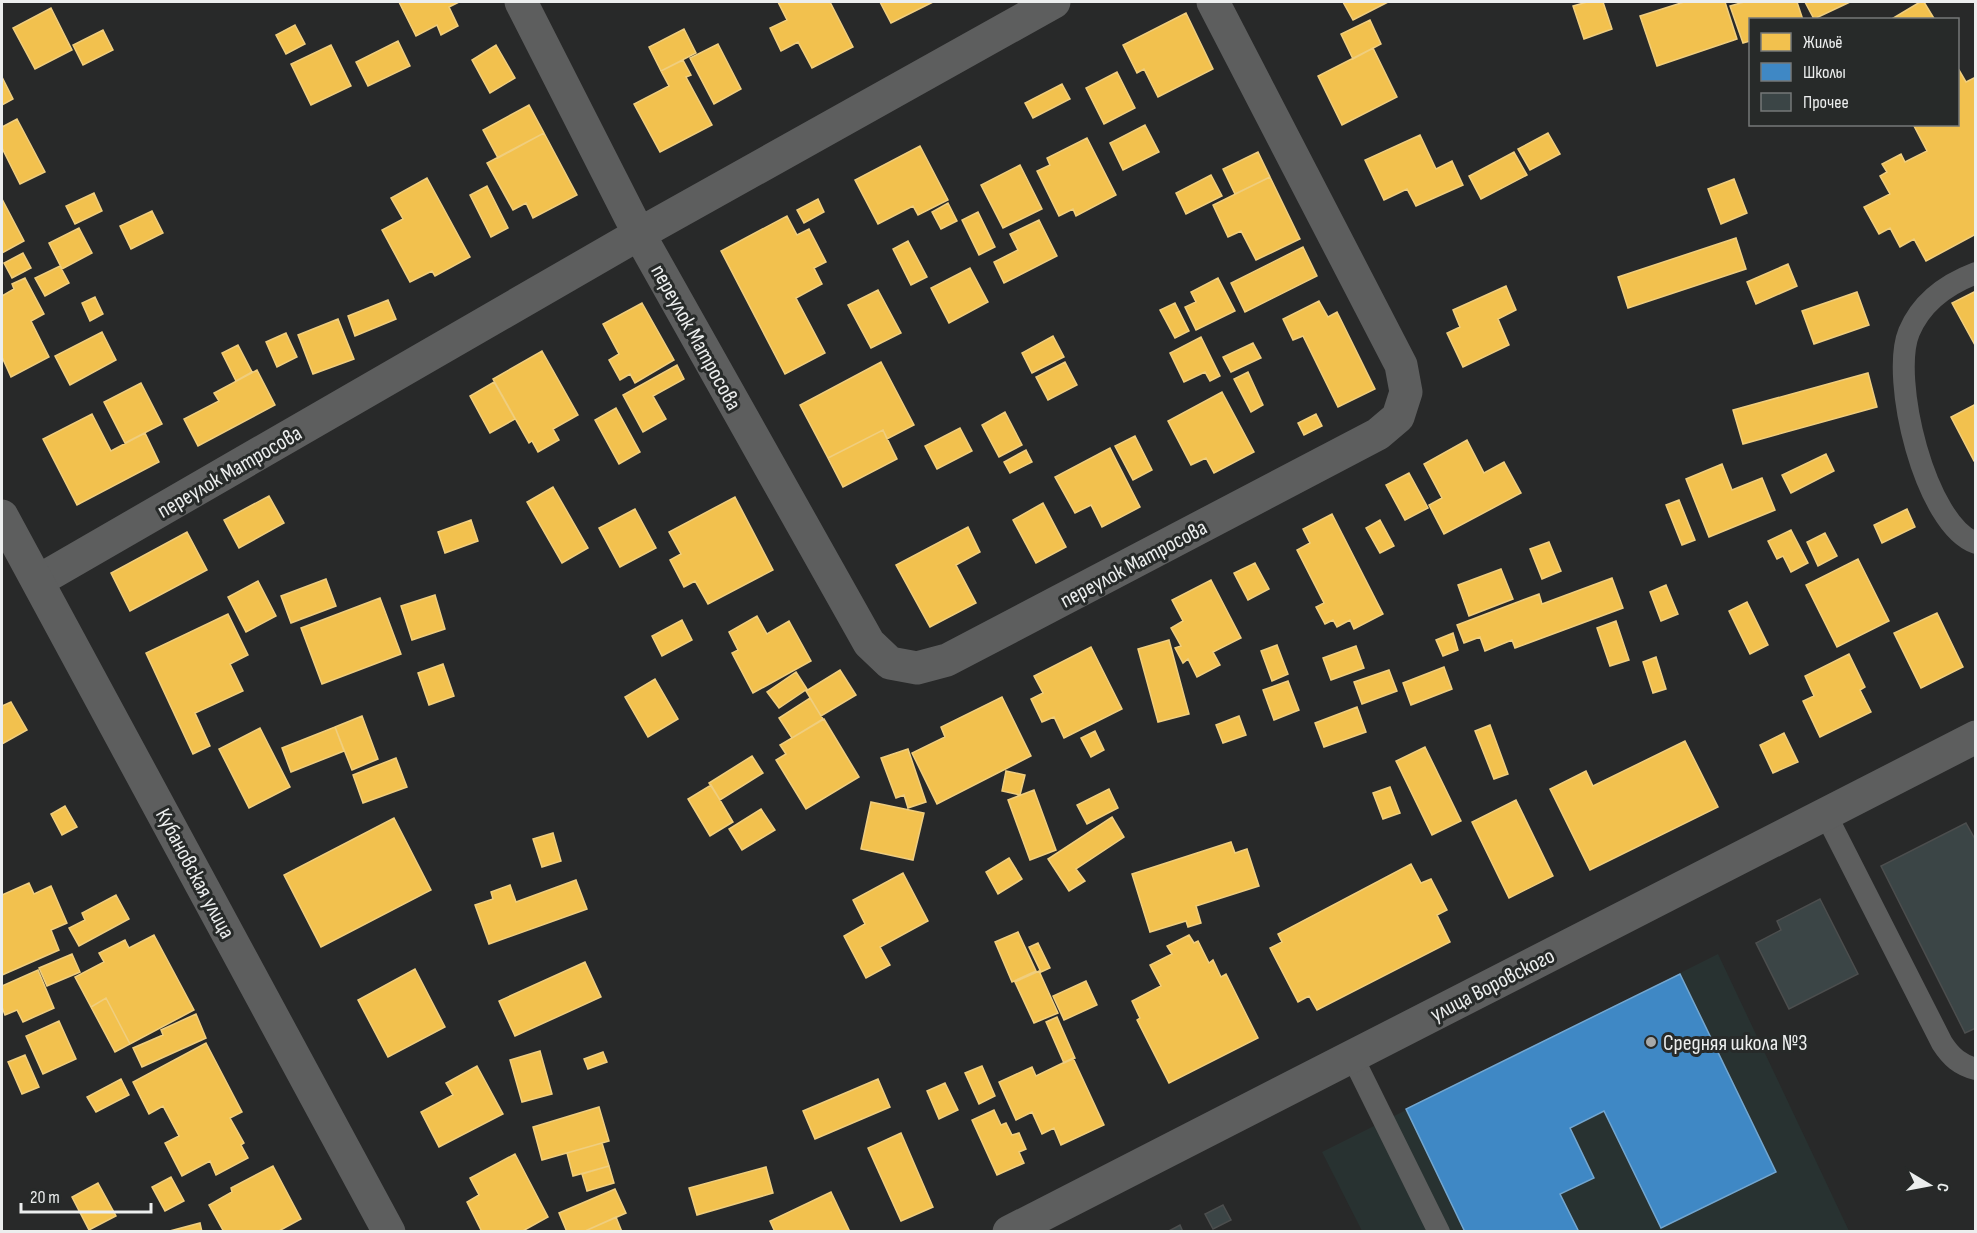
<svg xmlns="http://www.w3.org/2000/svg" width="1977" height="1233" font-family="'Sofia Sans Condensed',sans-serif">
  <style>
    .built { fill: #283231 }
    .homes { fill: #f2c14e; stroke: #f0ce7e; stroke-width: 1.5 }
    .schools { fill: #3f88c5; stroke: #73a7d1; stroke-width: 1.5 }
    .building { fill: #3b4546; stroke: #4c4e4e; stroke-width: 1.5 }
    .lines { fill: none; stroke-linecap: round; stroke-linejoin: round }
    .service { stroke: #5d5e5e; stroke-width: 22 }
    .minor { stroke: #5d5e5e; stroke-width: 33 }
    .tertiary { stroke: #5d5e5e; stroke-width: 33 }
    .poi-dot { fill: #a7a9a9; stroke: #272a29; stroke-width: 2 }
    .labels { text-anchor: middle; stroke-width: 6; stroke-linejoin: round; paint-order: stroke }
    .street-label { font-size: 22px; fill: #eceeee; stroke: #272a29 }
    .poi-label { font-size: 22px; fill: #eceeee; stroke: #272a29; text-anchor: start }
  </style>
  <rect width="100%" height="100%" fill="#282929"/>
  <path class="built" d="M 1718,954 L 1849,1231 L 1362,1231 L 1322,1152 Z"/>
  <path class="homes" d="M 399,2 L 459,2 L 449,7 L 458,26 L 441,35 L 437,25 L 416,36 Z
    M 778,2 L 830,2 L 853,47 L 812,68 L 798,42 L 781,51 L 770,28 L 787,20 Z
    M 880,2 L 933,2 L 891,23 Z
    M 1343,2 L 1388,2 L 1353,20 Z
    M 1587,2 L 1603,2 L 1612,29 L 1584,39 L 1573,6 Z
    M 1684,2 L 1725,2 L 1737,39 L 1657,66 L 1640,16 Z
    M 1744,2 L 1797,2 L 1803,20 L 1750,20 L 1750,41 L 1743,43 L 1730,6 Z
    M 1805,2 L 1850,2 L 1814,19 Z
    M 1920,2 L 1924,2 L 1935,20 L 1890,20 Z
    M 51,8 L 72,50 L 35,69 L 13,28 Z
    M 1186,13 L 1213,69 L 1158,97 L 1144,69 L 1137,73 L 1123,45 Z
    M 1370,20 L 1381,44 L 1353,59 L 1341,34 Z
    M 295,25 L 305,44 L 286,54 L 276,35 Z
    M 684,29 L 696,53 L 661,71 L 649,47 Z
    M 103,30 L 113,50 L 83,65 L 73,45 Z
    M 398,41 L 410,66 L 368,86 L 356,62 Z
    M 718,44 L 741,89 L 714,104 L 690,58 Z
    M 331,45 L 351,86 L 311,105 L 291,64 Z
    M 496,45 L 515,78 L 490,93 L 472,60 Z
    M 1373,48 L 1397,97 L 1342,125 L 1318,76 Z
    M 683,60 L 691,75 L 686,77 L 712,125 L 660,152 L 634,104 L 669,86 L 661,71 Z
    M 1959,70 L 1966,82 L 1976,77 L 1976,234 L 1926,261 L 1914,239 L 1900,247 L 1890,228 L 1879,234 L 1864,207 L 1890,194 L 1880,176 L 1887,172 L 1882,164 L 1901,154 L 1905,162 L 1927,151 L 1913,124 L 1958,124 L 1958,71 Z
    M 1117,72 L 1135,108 L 1104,124 L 1086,88 Z
    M 2,77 L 13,99 L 2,105 Z
    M 1062,84 L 1070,99 L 1033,118 L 1025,103 Z
    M 529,105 L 544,133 L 498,158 L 483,130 Z
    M 17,119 L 45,172 L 20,184 L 2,148 L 2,127 Z
    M 1145,125 L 1159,152 L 1123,170 L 1110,143 Z
    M 544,133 L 577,195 L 533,218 L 526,203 L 513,210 L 487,163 Z
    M 1548,133 L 1560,154 L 1530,170 L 1518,149 Z
    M 1420,135 L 1436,169 L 1452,161 L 1463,185 L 1416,206 L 1407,189 L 1384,200 L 1365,160 Z
    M 1087,138 L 1116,195 L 1076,216 L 1073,209 L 1059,216 L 1037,171 L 1050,165 L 1047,158 Z
    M 920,146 L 948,200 L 918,215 L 913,206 L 878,224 L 855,180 Z
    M 1258,152 L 1270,177 L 1235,194 L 1223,169 Z
    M 1514,152 L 1527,175 L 1481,199 L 1469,176 Z
    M 1020,165 L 1042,209 L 1003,228 L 981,185 Z
    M 1211,175 L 1222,196 L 1186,214 L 1176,193 Z
    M 1270,177 L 1300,239 L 1256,260 L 1241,231 L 1228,237 L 1213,205 Z
    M 427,178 L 470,257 L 435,276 L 432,271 L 410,282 L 382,230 L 403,219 L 391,198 Z
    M 1734,179 L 1747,213 L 1721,224 L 1708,189 Z
    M 487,186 L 508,228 L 491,237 L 470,195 Z
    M 94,193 L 102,211 L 75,224 L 66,206 Z
    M 2,199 L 24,241 L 2,253 Z
    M 818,199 L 824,212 L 804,223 L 797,210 Z
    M 948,203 L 957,221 L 941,229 L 932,212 Z
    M 152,211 L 163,233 L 131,249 L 120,226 Z
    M 978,212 L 995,247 L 979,255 L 962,220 Z
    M 787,216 L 797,235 L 809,229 L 826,262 L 814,268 L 822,284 L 796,298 L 825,353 L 785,374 L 721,251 Z
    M 1039,220 L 1057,256 L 1004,283 L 994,262 L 1018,250 L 1010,234 Z
    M 79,228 L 92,253 L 62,269 L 49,243 Z
    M 1736,238 L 1746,269 L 1628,308 L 1618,277 Z
    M 908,241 L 927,277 L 911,285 L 893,249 Z
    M 1303,247 L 1317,276 L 1245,312 L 1231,283 Z
    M 23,253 L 31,268 L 12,278 L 4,263 Z
    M 1788,264 L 1797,286 L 1756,304 L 1747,282 Z
    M 60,266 L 69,283 L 45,296 L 35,278 Z
    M 970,268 L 988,302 L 949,323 L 931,288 Z
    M 25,278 L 44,314 L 31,321 L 49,357 L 11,377 L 2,357 L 2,296 L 14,289 L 12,284 Z
    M 1218,278 L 1235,311 L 1196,330 L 1185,307 L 1196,302 L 1191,292 Z
    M 1506,286 L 1516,310 L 1498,319 L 1509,345 L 1463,367 L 1447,333 L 1460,327 L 1453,310 Z
    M 878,290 L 901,333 L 871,348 L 848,305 Z
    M 1976,291 L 1976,347 L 1952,303 Z
    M 1857,292 L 1869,325 L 1814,344 L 1802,311 Z
    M 95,297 L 103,314 L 90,321 L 82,303 Z
    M 388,300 L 396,319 L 355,336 L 348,316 Z
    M 1319,301 L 1328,317 L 1337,312 L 1375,389 L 1338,407 L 1303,336 L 1293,340 L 1283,319 Z
    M 642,303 L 674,360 L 635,383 L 630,374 L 620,380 L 609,360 L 619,354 L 603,324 Z
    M 1175,303 L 1189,331 L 1175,338 L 1160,310 Z
    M 338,319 L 354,359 L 313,374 L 298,335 Z
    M 102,332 L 116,360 L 70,385 L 55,356 Z
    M 286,333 L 297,357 L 277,367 L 266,342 Z
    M 1053,336 L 1064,357 L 1032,373 L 1022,353 Z
    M 1201,337 L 1220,376 L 1210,381 L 1205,372 L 1184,382 L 1170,353 Z
    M 1253,343 L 1261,358 L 1231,372 L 1223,357 Z
    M 238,345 L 252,372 L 236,381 L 222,353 Z
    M 542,351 L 578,415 L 553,429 L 559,440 L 538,452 L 532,441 L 529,443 L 493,379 Z
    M 881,362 L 914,425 L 887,439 L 883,430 L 828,458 L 800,405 Z
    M 1065,362 L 1077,385 L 1048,400 L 1036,377 Z
    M 677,365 L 684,379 L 653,396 L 666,419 L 643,432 L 623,395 Z
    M 257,370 L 275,405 L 198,446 L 184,419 L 219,401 L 214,393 Z
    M 1248,372 L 1263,405 L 1251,412 L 1234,379 Z
    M 1868,373 L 1877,407 L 1743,444 L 1733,410 Z
    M 494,382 L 515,419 L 490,433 L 470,396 Z
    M 141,383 L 162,424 L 125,443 L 104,402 Z
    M 1222,392 L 1254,452 L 1214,473 L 1206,458 L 1191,465 L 1168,421 Z
    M 1976,404 L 1976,461 L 1974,461 L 1951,417 Z
    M 616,408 L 640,452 L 619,464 L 595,420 Z
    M 1005,412 L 1022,445 L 999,457 L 982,425 Z
    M 92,414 L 111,451 L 145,433 L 159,462 L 77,505 L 43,439 Z
    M 1316,414 L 1322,426 L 1304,435 L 1298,423 Z
    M 960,428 L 972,451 L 937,469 L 925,446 Z
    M 883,430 L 897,459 L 843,487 L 828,458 Z
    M 1135,436 L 1152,470 L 1133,480 L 1115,446 Z
    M 1467,440 L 1484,473 L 1504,462 L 1521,493 L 1444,534 L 1429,505 L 1442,498 L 1424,464 Z
    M 1110,448 L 1140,507 L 1102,527 L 1091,505 L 1075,513 L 1055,477 Z
    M 1026,450 L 1032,462 L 1010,473 L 1004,462 Z
    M 1826,454 L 1834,471 L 1791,493 L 1782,475 Z
    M 1722,464 L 1732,490 L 1762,478 L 1775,510 L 1709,537 L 1686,479 Z
    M 1409,473 L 1428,508 L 1405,520 L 1386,485 Z
    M 553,487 L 588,548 L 562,563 L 527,502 Z
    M 269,496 L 284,523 L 239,548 L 224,520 Z
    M 735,497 L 773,570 L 708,604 L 695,581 L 684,587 L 670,560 L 681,554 L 669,532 Z
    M 1679,500 L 1695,540 L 1682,545 L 1666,505 Z
    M 1043,503 L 1066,547 L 1036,563 L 1013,520 Z
    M 635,509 L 656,548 L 620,567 L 599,528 Z
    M 1907,509 L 1915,527 L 1882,543 L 1874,525 Z
    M 1332,514 L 1383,614 L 1354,629 L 1350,620 L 1337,627 L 1333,620 L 1325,624 L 1316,607 L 1324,603 L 1297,550 L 1310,543 L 1303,529 Z
    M 471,520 L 478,541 L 445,553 L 438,532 Z
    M 1380,520 L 1394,546 L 1380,553 L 1366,528 Z
    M 968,527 L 980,552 L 956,565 L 976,603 L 930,627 L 896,565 Z
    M 1791,530 L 1808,563 L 1791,572 L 1783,556 L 1777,559 L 1768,541 Z
    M 187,532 L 207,570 L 130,611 L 111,573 Z
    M 1825,533 L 1837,556 L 1818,566 L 1807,542 Z
    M 1549,542 L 1561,571 L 1542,579 L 1530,549 Z
    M 1858,559 L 1889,621 L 1837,647 L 1806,585 Z
    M 1255,563 L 1269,589 L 1248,600 L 1234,573 Z
    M 1501,569 L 1513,599 L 1469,616 L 1458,585 Z
    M 1612,578 L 1623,608 L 1515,648 L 1512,640 L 1485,651 L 1480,637 L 1464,643 L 1457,625 L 1539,594 L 1542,604 Z
    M 326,579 L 336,606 L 291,623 L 281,596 Z
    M 1211,580 L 1241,638 L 1213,652 L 1220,665 L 1197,677 L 1188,659 L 1183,663 L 1175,648 L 1181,646 L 1171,628 L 1183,621 L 1172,600 Z
    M 258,581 L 276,616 L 246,632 L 228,597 Z
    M 1666,585 L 1678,614 L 1661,621 L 1650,592 Z
    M 435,595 L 445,629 L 412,640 L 401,606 Z
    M 380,598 L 401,654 L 322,684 L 301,628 Z
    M 1747,602 L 1768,645 L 1750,654 L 1729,611 Z
    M 1937,613 L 1963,667 L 1921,688 L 1894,633 Z
    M 228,614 L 248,655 L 230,664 L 243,691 L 195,713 L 210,746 L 193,754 L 146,653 Z
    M 757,616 L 767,634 L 789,621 L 811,661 L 753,693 L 732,653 L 738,650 L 729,632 Z
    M 682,620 L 692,640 L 662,656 L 652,636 Z
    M 1616,621 L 1629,660 L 1610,666 L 1597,628 Z
    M 1453,633 L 1458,650 L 1443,656 L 1436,640 Z
    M 1169,640 L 1189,714 L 1158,722 L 1138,649 Z
    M 1277,645 L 1288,674 L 1272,681 L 1261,651 Z
    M 1356,646 L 1364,668 L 1331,680 L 1323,658 Z
    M 1091,647 L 1122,709 L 1064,738 L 1054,717 L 1042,722 L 1031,699 L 1043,693 L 1034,676 Z
    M 1849,654 L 1865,687 L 1860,690 L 1871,712 L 1820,737 L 1803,701 L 1814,696 L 1805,676 Z
    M 1656,657 L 1666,689 L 1653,693 L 1643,662 Z
    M 443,664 L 454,696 L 429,705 L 418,673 Z
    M 1444,667 L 1452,689 L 1411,705 L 1403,683 Z
    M 840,670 L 856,695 L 821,716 L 806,691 Z
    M 1389,670 L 1397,691 L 1362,704 L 1354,682 Z
    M 796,672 L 807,689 L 779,708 L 767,692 Z
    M 655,679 L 678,719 L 648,737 L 625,697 Z
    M 1288,681 L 1299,710 L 1274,720 L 1263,690 Z
    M 1002,697 L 1031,756 L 937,804 L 912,753 L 945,737 L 941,727 Z
    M 810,698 L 823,719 L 792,738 L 779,718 Z
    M 11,702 L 27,730 L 2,744 L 2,706 Z
    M 1357,707 L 1366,732 L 1324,747 L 1315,723 Z
    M 362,716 L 378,759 L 352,770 L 335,727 Z
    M 1239,716 L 1246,735 L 1223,743 L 1216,725 Z
    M 824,719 L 859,777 L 806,809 L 776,760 L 786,754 L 780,745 Z
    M 1490,725 L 1508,774 L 1494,779 L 1475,731 Z
    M 335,727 L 344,751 L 291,772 L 282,748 Z
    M 260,728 L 290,787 L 249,808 L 219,749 Z
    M 1095,731 L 1104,750 L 1091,757 L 1081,738 Z
    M 1784,733 L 1798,762 L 1773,773 L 1760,745 Z
    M 1685,741 L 1718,807 L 1590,870 L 1550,789 L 1586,771 L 1593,786 Z
    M 1425,747 L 1461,821 L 1432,835 L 1396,761 Z
    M 908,749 L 926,802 L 908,808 L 904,795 L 896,798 L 881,758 Z
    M 752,756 L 763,773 L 720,800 L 709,783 Z
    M 396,758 L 407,787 L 363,803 L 353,775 Z
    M 1006,771 L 1025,775 L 1020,795 L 1002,791 Z
    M 711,785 L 733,822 L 710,836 L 688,799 Z
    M 1390,787 L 1400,813 L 1383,819 L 1373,793 Z
    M 1109,789 L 1118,808 L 1087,824 L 1077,805 Z
    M 1034,790 L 1056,850 L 1030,860 L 1008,800 Z
    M 1516,800 L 1553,876 L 1509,898 L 1472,822 Z
    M 871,802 L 924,813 L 913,860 L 861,849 Z
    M 65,806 L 77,827 L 62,835 L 51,814 Z
    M 761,809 L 775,830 L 742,850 L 729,829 Z
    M 1112,817 L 1124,837 L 1076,869 L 1085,881 L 1069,891 L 1048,859 Z
    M 394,818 L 431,890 L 321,947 L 284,875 Z
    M 553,833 L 561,861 L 542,867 L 533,839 Z
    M 1231,842 L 1235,853 L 1247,849 L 1259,886 L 1196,906 L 1201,923 L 1188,927 L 1186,921 L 1150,932 L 1132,874 Z
    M 1009,858 L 1022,879 L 998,894 L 986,872 Z
    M 1411,864 L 1421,883 L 1431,879 L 1447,910 L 1437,915 L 1450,942 L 1317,1010 L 1309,996 L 1298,1002 L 1270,948 L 1282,942 L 1278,934 Z
    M 903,873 L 928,921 L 880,947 L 890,965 L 866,978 L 844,936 L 865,924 L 853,900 Z
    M 576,880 L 587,909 L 489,944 L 475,905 L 493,899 L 491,892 L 510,885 L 516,902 Z
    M 29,883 L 34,894 L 51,886 L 67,923 L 51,930 L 59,950 L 2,975 L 2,895 Z
    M 116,895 L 129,919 L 79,946 L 69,928 L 85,920 L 82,913 Z
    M 1018,932 L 1036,971 L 1012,982 L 995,942 Z
    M 154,935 L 194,1010 L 130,1044 L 106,998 L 91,1007 L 75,977 L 104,962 L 99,953 L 125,940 L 129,948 Z
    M 1189,935 L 1194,943 L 1198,941 L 1209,963 L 1213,960 L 1221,977 L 1226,974 L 1258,1038 L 1169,1083 L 1137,1020 L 1140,1018 L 1132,1001 L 1161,986 L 1150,965 L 1172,954 L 1167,946 Z
    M 1038,943 L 1050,968 L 1041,972 L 1029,947 Z
    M 72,954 L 80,972 L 47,986 L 39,968 Z
    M 585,962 L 601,997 L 515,1036 L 499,1001 Z
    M 415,969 L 445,1027 L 388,1057 L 358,1000 Z
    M 38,970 L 54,1008 L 23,1022 L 17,1010 L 5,1015 L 2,1007 L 2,986 Z
    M 1039,971 L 1058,1013 L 1034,1023 L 1015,982 Z
    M 1086,981 L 1097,1005 L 1064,1020 L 1053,996 Z
    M 106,998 L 130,1044 L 115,1052 L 91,1007 Z
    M 196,1014 L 206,1038 L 142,1067 L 133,1048 L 163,1035 L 161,1030 Z
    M 1057,1017 L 1075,1058 L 1064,1063 L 1046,1022 Z
    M 59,1021 L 76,1059 L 43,1074 L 26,1036 Z
    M 206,1043 L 242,1112 L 230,1118 L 244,1143 L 241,1145 L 248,1158 L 216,1175 L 210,1161 L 182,1176 L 165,1143 L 179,1136 L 163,1106 L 149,1114 L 133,1082 Z
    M 540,1051 L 552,1094 L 522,1102 L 510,1060 Z
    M 603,1052 L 607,1062 L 588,1069 L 584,1059 Z
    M 25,1055 L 39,1087 L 22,1094 L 8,1062 Z
    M 1073,1058 L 1104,1125 L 1061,1145 L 1054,1128 L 1042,1134 L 1032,1112 L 1016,1120 L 999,1082 L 1032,1067 L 1036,1076 Z
    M 477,1066 L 503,1114 L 439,1147 L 421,1112 L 453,1095 L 446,1083 Z
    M 982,1066 L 995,1096 L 979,1104 L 965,1073 Z
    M 121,1079 L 129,1095 L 96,1112 L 87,1097 Z
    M 878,1079 L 890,1107 L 815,1139 L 803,1111 Z
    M 945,1083 L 958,1110 L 939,1119 L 927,1091 Z
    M 599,1107 L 609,1141 L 542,1160 L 533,1127 Z
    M 994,1110 L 1001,1125 L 1006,1123 L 1012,1135 L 1019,1133 L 1026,1149 L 1019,1152 L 1024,1163 L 997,1175 L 972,1120 Z
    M 901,1133 L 933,1207 L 901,1221 L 868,1148 Z
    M 602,1143 L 609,1166 L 573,1176 L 567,1153 Z
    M 515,1154 L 548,1217 L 521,1232 L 482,1232 L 467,1202 L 479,1195 L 470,1178 Z
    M 273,1166 L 301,1219 L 277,1232 L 224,1232 L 209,1205 L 232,1192 L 231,1188 Z
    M 609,1166 L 614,1183 L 587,1191 L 582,1174 Z
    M 766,1167 L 773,1193 L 697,1215 L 689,1188 Z
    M 171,1177 L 184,1201 L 165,1211 L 152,1187 Z
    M 98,1183 L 116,1216 L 89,1230 L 72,1197 Z
    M 615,1189 L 626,1213 L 583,1232 L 567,1232 L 559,1213 Z
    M 831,1192 L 850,1232 L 775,1232 L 770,1221 Z
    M 616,1217 L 622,1232 L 583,1232 Z
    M 200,1223 L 202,1232 L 171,1232 L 170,1231 Z"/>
  <path class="schools" d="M 1680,974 L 1776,1172 L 1661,1228 L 1604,1111 L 1570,1128 L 1594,1178 L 1560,1194 L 1579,1232 L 1465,1232 L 1406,1109 Z"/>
  <path class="building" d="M 1966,823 L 1976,841 L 1976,1028 L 1965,1033 L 1881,866 Z
    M 1820,899 L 1858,974 L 1789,1009 L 1756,943 L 1781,930 L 1777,921 Z
    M 1223,1205 L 1231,1220 L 1213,1229 L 1205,1214 Z
    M 1180,1225 L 1183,1232 L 1167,1232 Z"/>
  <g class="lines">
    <path class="service" d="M 1976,273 C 1947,284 1921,303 1909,332 C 1890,378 1925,525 1976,543
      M 1825,813 L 1942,1043 C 1951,1057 1960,1065 1976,1069
      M 1352,1056 L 1439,1232"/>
    <path class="minor" d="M 521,2 L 639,234 L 869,643 L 890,663 L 917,668 L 947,660 L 1378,434 L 1398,417 L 1406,392 L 1401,365 L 1213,2
      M 38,581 L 639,234 L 1054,2"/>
    <path class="tertiary" d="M 2,516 L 389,1232
      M 1009,1232 L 1976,737"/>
  </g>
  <circle class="poi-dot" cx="1651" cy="1042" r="6"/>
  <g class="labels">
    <g class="street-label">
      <text transform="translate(697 337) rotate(61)" y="8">переулок Матросова</text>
      <text transform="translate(229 471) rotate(-30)" y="8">переулок Матросова</text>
      <text transform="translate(1133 563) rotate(-28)" y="8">переулок Матросова</text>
      <text transform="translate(196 873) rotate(62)" y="8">Кубановская улица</text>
      <text transform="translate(1492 984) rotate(-27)" y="8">улица Воровского</text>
    </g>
    <g class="poi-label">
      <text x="1663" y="1050">Средняя школа №3</text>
    </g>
  </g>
  <rect width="1977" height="1233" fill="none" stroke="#eceeee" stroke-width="6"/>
  <rect x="1749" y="18" width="210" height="108" fill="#272a29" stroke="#767878" stroke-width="1.5"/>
  <rect x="1761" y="33" width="30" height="18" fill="#f2c14e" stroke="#767878" stroke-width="1.5"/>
  <text x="1803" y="48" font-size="18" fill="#eceeee">Жильё</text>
  <rect x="1761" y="63" width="30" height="18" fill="#3f88c5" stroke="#767878" stroke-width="1.5"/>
  <text x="1803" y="78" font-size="18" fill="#eceeee">Школы</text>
  <rect x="1761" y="93" width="30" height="18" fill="#3b4546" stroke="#767878" stroke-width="1.5"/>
  <text x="1803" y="108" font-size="18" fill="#eceeee">Прочее</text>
  <g transform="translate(1929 1185) rotate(100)" stroke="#272a29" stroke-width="4.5" paint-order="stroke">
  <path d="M0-4.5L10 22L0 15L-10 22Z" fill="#eceeee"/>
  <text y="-9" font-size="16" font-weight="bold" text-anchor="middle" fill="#eceeee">С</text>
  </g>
  <path d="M21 1203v9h130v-9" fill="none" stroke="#eceeee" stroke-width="3"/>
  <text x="30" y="1203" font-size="18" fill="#eceeee" stroke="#272a29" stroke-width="4.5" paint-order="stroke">20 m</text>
</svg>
